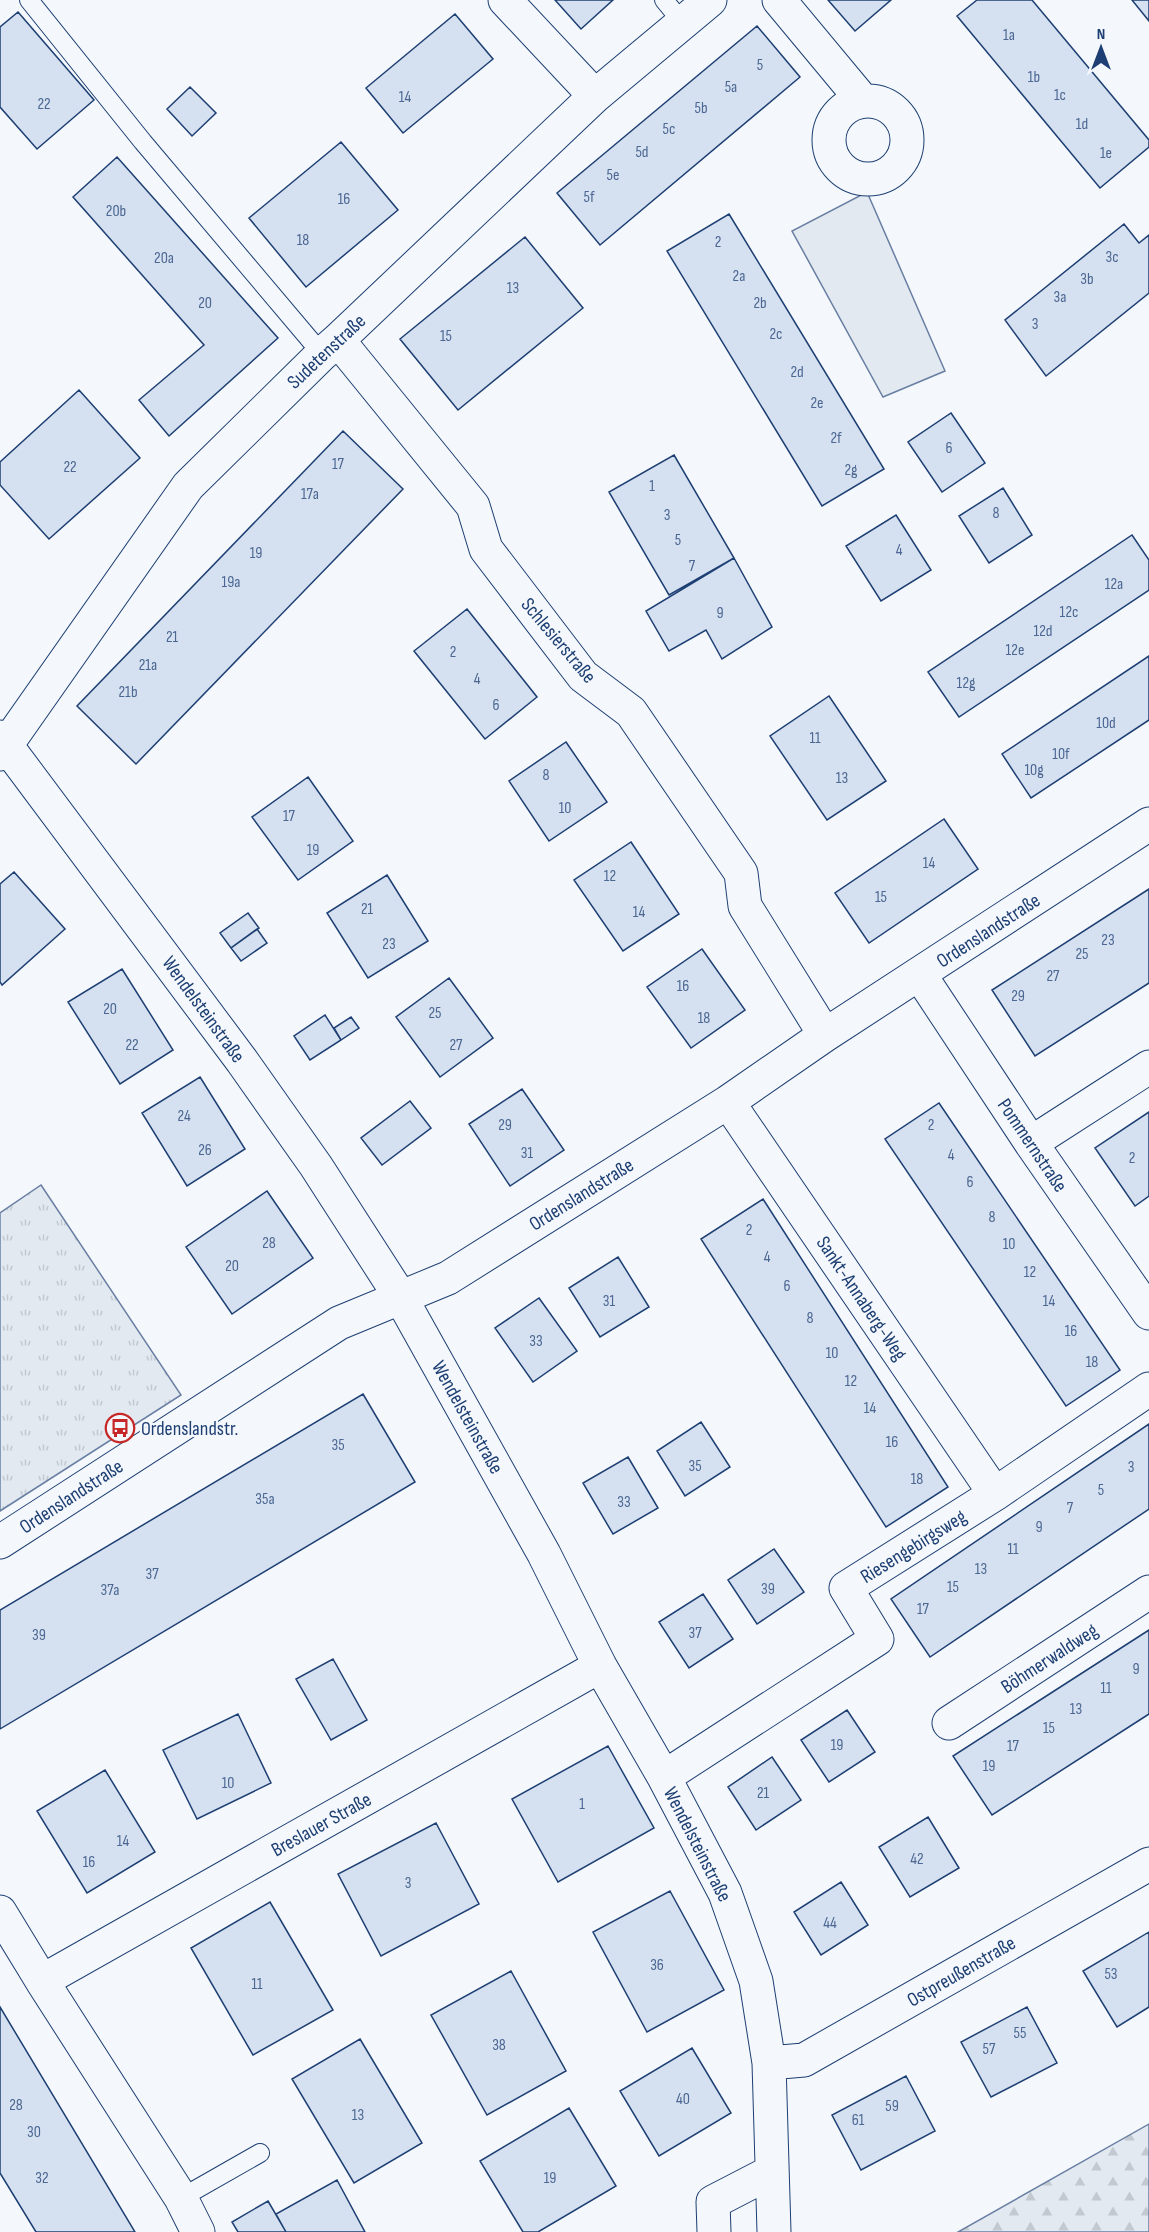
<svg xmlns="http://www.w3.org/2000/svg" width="1149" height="2232" font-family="'Sofia Sans Condensed',sans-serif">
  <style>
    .grass { fill: url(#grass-tufts); stroke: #687fa3; stroke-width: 1.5 }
    .forest { fill: url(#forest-firs); stroke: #687fa3; stroke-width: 1.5 }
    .park { fill: #e3e9f0; stroke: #687fa3; stroke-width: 1.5 }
    .building { fill: #d5e0f0; stroke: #1d3f73; stroke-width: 1.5 }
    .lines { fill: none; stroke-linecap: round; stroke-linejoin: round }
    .service-casing { stroke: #1d3f73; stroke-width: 20 }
    .minor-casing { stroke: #1d3f73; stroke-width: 35 }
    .service { stroke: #f4f7fb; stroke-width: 18 }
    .minor { stroke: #f4f7fb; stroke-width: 33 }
    .labels { text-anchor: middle; stroke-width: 4.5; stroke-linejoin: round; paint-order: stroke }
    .number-label { font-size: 16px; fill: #4b6792 }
    .street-label { font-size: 20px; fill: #1d3f73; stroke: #f4f7fb }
    .poi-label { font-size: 20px; fill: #1d3f73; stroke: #f4f7fb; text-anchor: start }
  </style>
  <defs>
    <pattern id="grass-tufts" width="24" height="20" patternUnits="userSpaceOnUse" patternTransform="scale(1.5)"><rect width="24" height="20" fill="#e3e9f0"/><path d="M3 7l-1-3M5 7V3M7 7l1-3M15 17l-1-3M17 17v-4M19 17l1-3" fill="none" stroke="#c2c9d1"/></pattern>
    <pattern id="forest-firs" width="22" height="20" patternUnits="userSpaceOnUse" patternTransform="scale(1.5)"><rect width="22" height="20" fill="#e3e9f0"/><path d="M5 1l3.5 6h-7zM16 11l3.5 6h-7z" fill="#c2c9d1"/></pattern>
  </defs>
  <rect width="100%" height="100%" fill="#f4f7fb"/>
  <path class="grass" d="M 41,1185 L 181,1395 L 0,1511 L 0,1213 Z"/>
  <path class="forest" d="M 1149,2124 L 1149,2232 L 958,2232 Z"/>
  <path class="park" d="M 867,192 L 945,371 L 883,397 L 792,231 Z"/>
  <path class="building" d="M 555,0 L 613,0 L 581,29 Z
    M 828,0 L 891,0 L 855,31 Z
    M 977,0 L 1032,0 L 1149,140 L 1149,147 L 1100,188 L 957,16 Z
    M 1132,0 L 1149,0 L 1149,21 Z
    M 18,12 L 94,100 L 37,149 L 0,107 L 0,27 Z
    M 455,14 L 493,59 L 403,133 L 366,88 Z
    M 757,26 L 800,77 L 600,245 L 557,193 Z
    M 190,87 L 216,113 L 192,136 L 167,109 Z
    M 341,142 L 398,210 L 306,287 L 249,218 Z
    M 117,157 L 278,338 L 169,436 L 139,400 L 204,345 L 73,197 Z
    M 729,214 L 884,469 L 822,506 L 667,251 Z
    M 1124,224 L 1139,243 L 1149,235 L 1149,293 L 1046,376 L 1005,320 Z
    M 525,237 L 583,308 L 458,410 L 400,339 Z
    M 79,390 L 140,458 L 49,539 L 0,485 L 0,462 Z
    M 951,413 L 985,463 L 942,492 L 908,442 Z
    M 343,431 L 403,489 L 136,764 L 77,706 Z
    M 674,455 L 734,558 L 669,595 L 609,492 Z
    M 1003,488 L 1032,535 L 989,563 L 959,516 Z
    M 896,515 L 931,570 L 881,601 L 846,546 Z
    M 1132,535 L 1149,560 L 1149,590 L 959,717 L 928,672 Z
    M 734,558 L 772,627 L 722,659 L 706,630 L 669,651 L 646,611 Z
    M 467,609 L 537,697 L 485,739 L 414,651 Z
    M 1149,656 L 1149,720 L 1031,798 L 1002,754 Z
    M 829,696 L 886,781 L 827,820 L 770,736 Z
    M 566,742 L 607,802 L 549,841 L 509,781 Z
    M 308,777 L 353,841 L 298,880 L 252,817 Z
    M 944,819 L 978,869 L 869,943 L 835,893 Z
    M 631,842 L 679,914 L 623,951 L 574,880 Z
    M 14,872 L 65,929 L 2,985 L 0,982 L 0,884 Z
    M 387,875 L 428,941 L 368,978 L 327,913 Z
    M 1149,889 L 1149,983 L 1035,1056 L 992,990 Z
    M 248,913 L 259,928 L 231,948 L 220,933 Z
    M 257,929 L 267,943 L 241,961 L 231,948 Z
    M 702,949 L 745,1010 L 691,1048 L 647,987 Z
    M 122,969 L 173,1050 L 120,1084 L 68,1002 Z
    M 449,978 L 493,1038 L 440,1077 L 396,1017 Z
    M 325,1015 L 341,1040 L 310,1060 L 294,1036 Z
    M 351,1017 L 359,1028 L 341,1040 L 334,1028 Z
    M 200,1077 L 245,1149 L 187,1186 L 142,1113 Z
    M 522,1089 L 564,1150 L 510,1186 L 469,1124 Z
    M 410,1101 L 431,1128 L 382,1165 L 361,1138 Z
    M 939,1103 L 1120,1370 L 1066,1406 L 885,1139 Z
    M 1149,1112 L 1149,1196 L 1135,1206 L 1095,1148 Z
    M 267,1191 L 313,1258 L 232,1314 L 186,1247 Z
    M 763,1199 L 948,1487 L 886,1527 L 701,1239 Z
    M 618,1257 L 649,1307 L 600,1337 L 569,1288 Z
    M 539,1298 L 577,1351 L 533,1382 L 495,1328 Z
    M 363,1394 L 415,1482 L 0,1729 L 0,1610 Z
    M 701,1422 L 730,1467 L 685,1496 L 657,1451 Z
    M 1149,1424 L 1149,1509 L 930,1657 L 891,1599 Z
    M 628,1457 L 658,1508 L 613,1534 L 583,1483 Z
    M 774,1549 L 804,1592 L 757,1624 L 728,1580 Z
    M 703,1594 L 733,1639 L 689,1668 L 659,1622 Z
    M 1149,1630 L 1149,1714 L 992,1815 L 953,1756 Z
    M 333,1659 L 367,1720 L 331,1740 L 296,1679 Z
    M 847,1710 L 875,1752 L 829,1782 L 801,1740 Z
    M 238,1714 L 271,1783 L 197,1819 L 163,1750 Z
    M 608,1746 L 654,1828 L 558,1882 L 512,1799 Z
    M 772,1757 L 801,1800 L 756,1830 L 728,1787 Z
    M 105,1770 L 155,1852 L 87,1893 L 37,1811 Z
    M 928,1817 L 959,1868 L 910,1897 L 879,1847 Z
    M 436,1823 L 479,1904 L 381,1956 L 338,1874 Z
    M 841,1882 L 868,1925 L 821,1955 L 794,1912 Z
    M 670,1891 L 724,1990 L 647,2032 L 593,1932 Z
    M 270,1902 L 333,2010 L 253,2055 L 191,1948 Z
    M 1149,1932 L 1149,2007 L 1117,2027 L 1083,1971 Z
    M 511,1971 L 566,2071 L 487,2115 L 431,2015 Z
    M 0,2007 L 135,2232 L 36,2232 L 0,2173 Z
    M 1027,2007 L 1057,2063 L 991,2097 L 961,2042 Z
    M 360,2039 L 422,2143 L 354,2183 L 292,2079 Z
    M 692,2048 L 731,2113 L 659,2156 L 620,2091 Z
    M 906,2076 L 935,2131 L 861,2170 L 832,2115 Z
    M 569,2108 L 616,2186 L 538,2232 L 523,2232 L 480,2161 Z
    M 337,2180 L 365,2232 L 286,2232 L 276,2214 Z
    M 268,2201 L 286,2232 L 238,2232 L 232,2222 Z"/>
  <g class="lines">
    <g class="service-casing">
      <path id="service" d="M 29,0 L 143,142 L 322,354
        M 664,0 L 683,23
        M 181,2198 L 260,2153"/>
    </g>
    <g class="minor-casing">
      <path id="minor" d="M 505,0 L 595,96
        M 779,0 L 863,101
        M829 140a39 39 0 1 1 78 0a39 39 0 1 1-78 0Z
        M 338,340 L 473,506 L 486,549 L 583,676 L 631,712 L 741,873 L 745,906 L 825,1035
        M 0,737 L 242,1061 L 316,1166 L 401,1298 L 544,1554 L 600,1666 L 664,1777 L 725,1893 L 756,1981 L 769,2063 L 774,2232
        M 0,754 L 188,486 L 322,354 L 338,340 L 595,96 L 710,0
        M 920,975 L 1031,1143 L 1149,1313
        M 728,1102 L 995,1494
        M 1031,1143 L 1149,1067
        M 0,1542 L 339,1323 L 448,1278 L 728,1102 L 825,1035 L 1149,824
        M 949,1723 L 1149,1592
        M 664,1777 L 877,1639 L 846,1588 L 995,1494 L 1149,1389
        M 0,1912 L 42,1981 L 181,2198 L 198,2232
        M 42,1981 L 600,1666
        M 769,2063 L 804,2060 L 1149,1864
        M 714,2232 L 713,2202 L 771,2172"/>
    </g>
    <use href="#service" class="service"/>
    <use href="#minor" class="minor"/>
  </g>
  <defs>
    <g id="bus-ring" transform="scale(1.5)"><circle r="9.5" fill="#f4f7fb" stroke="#c62828" stroke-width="1.5"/><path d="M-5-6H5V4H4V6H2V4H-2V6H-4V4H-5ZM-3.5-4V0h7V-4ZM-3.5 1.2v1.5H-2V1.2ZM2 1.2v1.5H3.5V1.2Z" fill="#c62828"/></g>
  </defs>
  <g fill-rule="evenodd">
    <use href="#bus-ring" x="120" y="1428"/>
  </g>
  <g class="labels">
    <g class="number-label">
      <text x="1009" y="40">1a</text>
      <text x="760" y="70">5</text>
      <text x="1034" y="82">1b</text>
      <text x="731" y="92">5a</text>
      <text x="1060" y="100">1c</text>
      <text x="405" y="102">14</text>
      <text x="44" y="109">22</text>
      <text x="701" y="113">5b</text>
      <text x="1082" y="129">1d</text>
      <text x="669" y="134">5c</text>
      <text x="642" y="157">5d</text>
      <text x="1106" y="158">1e</text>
      <text x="613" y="180">5e</text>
      <text x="589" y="202">5f</text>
      <text x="344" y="204">16</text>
      <text x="116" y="216">20b</text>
      <text x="303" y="245">18</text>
      <text x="718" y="247">2</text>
      <text x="1112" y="262">3c</text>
      <text x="164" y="263">20a</text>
      <text x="739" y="281">2a</text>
      <text x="1087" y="284">3b</text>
      <text x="513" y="293">13</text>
      <text x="1060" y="302">3a</text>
      <text x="205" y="308">20</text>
      <text x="760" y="308">2b</text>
      <text x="1035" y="329">3</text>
      <text x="776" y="339">2c</text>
      <text x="446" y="341">15</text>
      <text x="797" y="377">2d</text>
      <text x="817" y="408">2e</text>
      <text x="836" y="443">2f</text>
      <text x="949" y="453">6</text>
      <text x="338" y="469">17</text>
      <text x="70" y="472">22</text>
      <text x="851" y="475">2g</text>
      <text x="652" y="491">1</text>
      <text x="310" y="499">17a</text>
      <text x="996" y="518">8</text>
      <text x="667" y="520">3</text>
      <text x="678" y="545">5</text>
      <text x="899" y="555">4</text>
      <text x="256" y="558">19</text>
      <text x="692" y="571">7</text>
      <text x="231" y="587">19a</text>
      <text x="1114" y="589">12a</text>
      <text x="1069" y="617">12c</text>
      <text x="720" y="618">9</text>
      <text x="1043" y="636">12d</text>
      <text x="172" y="642">21</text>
      <text x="1015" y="655">12e</text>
      <text x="453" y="657">2</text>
      <text x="148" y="670">21a</text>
      <text x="477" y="684">4</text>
      <text x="966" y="688">12g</text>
      <text x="128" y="697">21b</text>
      <text x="496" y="710">6</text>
      <text x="1106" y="728">10d</text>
      <text x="815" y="743">11</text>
      <text x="1061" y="759">10f</text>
      <text x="1034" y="775">10g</text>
      <text x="546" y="780">8</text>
      <text x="842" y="783">13</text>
      <text x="565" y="813">10</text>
      <text x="289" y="821">17</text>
      <text x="313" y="855">19</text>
      <text x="929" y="868">14</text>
      <text x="610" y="881">12</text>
      <text x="881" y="902">15</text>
      <text x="367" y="914">21</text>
      <text x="639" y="917">14</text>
      <text x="1108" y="945">23</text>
      <text x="389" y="949">23</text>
      <text x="1082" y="959">25</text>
      <text x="1053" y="981">27</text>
      <text x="683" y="991">16</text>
      <text x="1018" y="1001">29</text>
      <text x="110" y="1014">20</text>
      <text x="435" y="1018">25</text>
      <text x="704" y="1023">18</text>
      <text x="132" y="1050">22</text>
      <text x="456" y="1050">27</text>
      <text x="184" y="1121">24</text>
      <text x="505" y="1130">29</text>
      <text x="931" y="1130">2</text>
      <text x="205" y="1155">26</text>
      <text x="527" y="1158">31</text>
      <text x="951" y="1160">4</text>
      <text x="1132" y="1163">2</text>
      <text x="970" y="1187">6</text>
      <text x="992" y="1222">8</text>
      <text x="749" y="1235">2</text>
      <text x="269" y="1248">28</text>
      <text x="1009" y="1249">10</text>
      <text x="767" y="1262">4</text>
      <text x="232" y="1271">20</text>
      <text x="1030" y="1277">12</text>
      <text x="787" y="1291">6</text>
      <text x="609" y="1306">31</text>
      <text x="1049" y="1306">14</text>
      <text x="810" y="1323">8</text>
      <text x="1071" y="1336">16</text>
      <text x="536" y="1346">33</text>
      <text x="832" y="1358">10</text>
      <text x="1092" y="1367">18</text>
      <text x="851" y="1386">12</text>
      <text x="870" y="1413">14</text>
      <text x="892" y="1447">16</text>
      <text x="338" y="1450">35</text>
      <text x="695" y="1471">35</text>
      <text x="1131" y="1472">3</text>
      <text x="917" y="1484">18</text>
      <text x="1101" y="1495">5</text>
      <text x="265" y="1504">35a</text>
      <text x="624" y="1507">33</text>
      <text x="1070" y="1513">7</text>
      <text x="1039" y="1532">9</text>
      <text x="1013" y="1554">11</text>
      <text x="981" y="1574">13</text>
      <text x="152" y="1579">37</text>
      <text x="953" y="1592">15</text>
      <text x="768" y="1594">39</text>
      <text x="110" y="1595">37a</text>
      <text x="923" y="1614">17</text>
      <text x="695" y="1638">37</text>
      <text x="39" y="1640">39</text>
      <text x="1136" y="1674">9</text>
      <text x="1106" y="1693">11</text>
      <text x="1076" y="1714">13</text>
      <text x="1049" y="1733">15</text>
      <text x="837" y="1750">19</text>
      <text x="1013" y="1751">17</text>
      <text x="989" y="1771">19</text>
      <text x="228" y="1788">10</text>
      <text x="763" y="1798">21</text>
      <text x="582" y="1809">1</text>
      <text x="123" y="1846">14</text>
      <text x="917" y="1864">42</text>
      <text x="89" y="1867">16</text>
      <text x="408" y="1888">3</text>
      <text x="830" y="1928">44</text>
      <text x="657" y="1970">36</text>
      <text x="1111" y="1979">53</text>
      <text x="257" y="1989">11</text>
      <text x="1020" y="2038">55</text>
      <text x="499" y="2050">38</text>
      <text x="989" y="2054">57</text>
      <text x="683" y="2104">40</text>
      <text x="16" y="2110">28</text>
      <text x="892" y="2111">59</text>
      <text x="358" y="2120">13</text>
      <text x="858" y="2125">61</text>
      <text x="34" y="2137">30</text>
      <text x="42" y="2183">32</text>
      <text x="550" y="2183">19</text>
    </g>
    <g class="street-label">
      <text transform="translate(326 351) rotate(-43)" y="7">Sudetenstraße</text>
      <text transform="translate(559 640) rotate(50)" y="7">Schlesierstraße</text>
      <text transform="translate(988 930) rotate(-33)" y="7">Ordenslandstraße</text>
      <text transform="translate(204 1009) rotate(54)" y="7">Wendelsteinstraße</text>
      <text transform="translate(1033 1145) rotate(56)" y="7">Pommernstraße</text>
      <text transform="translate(581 1194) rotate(-32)" y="7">Ordenslandstraße</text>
      <text transform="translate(862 1298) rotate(56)" y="7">Sankt-Annaberg-Weg</text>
      <text transform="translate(468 1417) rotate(61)" y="7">Wendelsteinstraße</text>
      <text transform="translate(71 1496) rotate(-33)" y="7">Ordenslandstraße</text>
      <text transform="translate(913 1546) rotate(-32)" y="7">Riesengebirgsweg</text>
      <text transform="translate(1049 1658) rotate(-33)" y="7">Böhmerwaldweg</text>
      <text transform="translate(321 1824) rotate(-29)" y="7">Breslauer Straße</text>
      <text transform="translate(698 1844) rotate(63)" y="7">Wendelsteinstraße</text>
      <text transform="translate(961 1971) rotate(-30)" y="7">Ostpreußenstraße</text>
    </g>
    <g class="poi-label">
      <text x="141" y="1435">Ordenslandstr.</text>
    </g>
  </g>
  <g transform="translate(1101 48)" stroke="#f4f7fb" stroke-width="4.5" paint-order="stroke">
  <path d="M0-4.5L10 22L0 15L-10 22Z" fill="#1d3f73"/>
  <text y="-9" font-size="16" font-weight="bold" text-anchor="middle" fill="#1d3f73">N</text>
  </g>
</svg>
